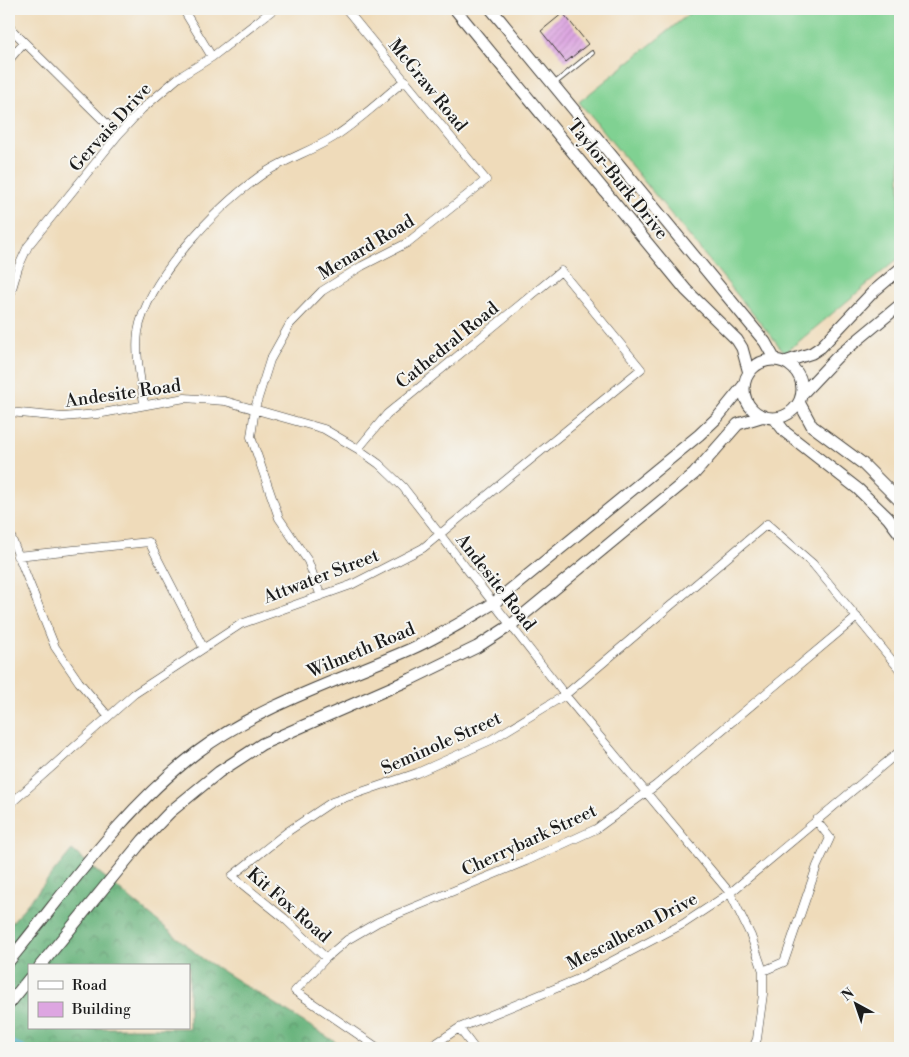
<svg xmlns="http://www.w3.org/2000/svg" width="909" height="1057" font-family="'Libre Bodoni',serif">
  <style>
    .grass { fill: #80d192; stroke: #4e7657 }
    .forest { fill: url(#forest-crowns); stroke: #42684c; fill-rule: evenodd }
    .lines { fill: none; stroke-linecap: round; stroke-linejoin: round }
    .stream { stroke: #61b6dd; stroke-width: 3 }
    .building { fill: url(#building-hatch) }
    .lane-casing { stroke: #3c3934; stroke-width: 5.5 }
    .street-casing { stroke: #3c3934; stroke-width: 9 }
    .secondary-casing { stroke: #3c3934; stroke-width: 13 }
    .lane { stroke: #fff; stroke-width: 4 }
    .street { stroke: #fff; stroke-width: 8 }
    .secondary { stroke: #fff; stroke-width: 11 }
    .labels { text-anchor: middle; stroke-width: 4; stroke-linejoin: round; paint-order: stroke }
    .street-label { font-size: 18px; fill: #1c1c1c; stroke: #f6f6f2 }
  </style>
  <defs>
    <pattern id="forest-crowns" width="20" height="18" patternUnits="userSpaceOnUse" patternTransform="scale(1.25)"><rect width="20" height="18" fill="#68b37c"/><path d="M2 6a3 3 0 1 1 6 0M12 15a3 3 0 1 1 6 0" fill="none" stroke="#559165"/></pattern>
    <pattern id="building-hatch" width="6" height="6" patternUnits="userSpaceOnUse" patternTransform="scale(1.25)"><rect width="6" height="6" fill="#dda6e1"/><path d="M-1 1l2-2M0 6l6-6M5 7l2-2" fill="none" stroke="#bd8ec0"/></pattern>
  </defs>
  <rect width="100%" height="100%" fill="#f6f6f2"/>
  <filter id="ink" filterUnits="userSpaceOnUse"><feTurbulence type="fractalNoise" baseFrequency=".02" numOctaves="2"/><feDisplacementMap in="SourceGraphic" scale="10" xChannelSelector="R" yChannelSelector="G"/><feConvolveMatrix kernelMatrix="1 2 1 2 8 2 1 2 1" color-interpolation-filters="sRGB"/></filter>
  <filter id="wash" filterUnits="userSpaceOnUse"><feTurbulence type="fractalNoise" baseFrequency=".0096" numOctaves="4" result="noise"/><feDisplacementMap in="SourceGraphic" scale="20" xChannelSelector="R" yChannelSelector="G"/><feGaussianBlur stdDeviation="1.12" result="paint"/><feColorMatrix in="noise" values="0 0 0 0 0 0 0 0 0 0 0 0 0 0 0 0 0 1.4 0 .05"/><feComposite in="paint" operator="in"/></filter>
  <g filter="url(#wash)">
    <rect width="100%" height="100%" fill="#efdbba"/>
    <path class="grass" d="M 695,9 L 900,9 L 900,257 L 785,353 L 579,102 Z"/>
    <path class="forest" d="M 72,850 L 203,959 L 345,1048 L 9,1048 L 9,926 ZM 29,966 L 189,966 L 189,1028 L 29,1028 Z"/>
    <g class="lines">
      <path class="stream" d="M 9,1040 L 26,1048"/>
    </g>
    <g id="blocks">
      <path class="building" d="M 563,13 L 588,44 L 566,62 L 541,31 Z"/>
    </g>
  </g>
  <g filter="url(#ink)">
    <use href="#blocks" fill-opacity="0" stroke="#3c3934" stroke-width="1"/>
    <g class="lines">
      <g class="lane-casing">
        <path id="lane" d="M 555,83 L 592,53"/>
      </g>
      <g class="street-casing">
        <path id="street" d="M 183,9 L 212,57
          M 9,27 L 118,135
          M 9,60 L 24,42
          M 9,299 L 18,268 L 28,246 L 118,135 L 142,109 L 178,78 L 212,57 L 274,9
          M 144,404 C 141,380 135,356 138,332 C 147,279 217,207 260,176 C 282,160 310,152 334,137 C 359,121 382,99 405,80
          M 9,412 L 63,417 L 97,414 L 185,398 L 225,401 L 324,429 L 358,449 L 379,464 L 403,487 L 565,695 L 730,893 L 751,936 L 763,971 L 763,994 L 757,1039 L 753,1048
          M 9,532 L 55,647 L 79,682 L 108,716
          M 17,556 L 149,542 L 203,647
          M 320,594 L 308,561 L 279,518 L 251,437 L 255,408 L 270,360 L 290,324 L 322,291 L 362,266 L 407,243 L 486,180 L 346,9
          M 9,805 L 134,694 L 241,624 L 351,585 L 423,548 L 641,369 L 561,271 L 387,414 L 358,449
          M 326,958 L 284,918 L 232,876 L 287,832 L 332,802 L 417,773 L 491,740 L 565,695 L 767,524 L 813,564 L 900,670
          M 763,971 L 784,962 L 817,866 L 830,838 L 816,820
          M 459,1028 L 474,1048
          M 378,1048 L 295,991 L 326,958 L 347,940 L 378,922 L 526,861 L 596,829 L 655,786 L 857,617
          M 429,1048 L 459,1028 L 576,980 L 683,924 L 730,893 L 900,751
          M 900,1048 L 900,1046"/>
      </g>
      <g class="secondary-casing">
        <path id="secondary" d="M 455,9 L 686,290 L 737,340 L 742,348 L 749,373
          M 491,9 L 765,342 L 775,360
          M744 389a29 29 0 1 1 58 0a29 29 0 1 1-58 0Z
          M 785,362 L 812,353 L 821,347 L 873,292 L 900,269
          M 802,394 L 837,357 L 900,305
          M 799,402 L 812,426 L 862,463 L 900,501
          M 774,418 L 785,432 L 858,489 L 888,518 L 900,534
          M 9,961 C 68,889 122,810 196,753 C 260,705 338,681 411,649 C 440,636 467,619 494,603 L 699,435 L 718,417 L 744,385
          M 40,966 L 143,840 L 170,812 L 219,772 L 262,744 L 411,679 L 477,647 L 511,625 L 694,474 L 738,424 L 764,416
          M 9,1004 L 29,979"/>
      </g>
      <use href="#lane" class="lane"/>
      <use href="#street" class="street"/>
      <use href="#secondary" class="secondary"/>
    </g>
  </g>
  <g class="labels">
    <g class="street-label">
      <text transform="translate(428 85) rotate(51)" y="6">McGraw Road</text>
      <text transform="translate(110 127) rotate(-48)" y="6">Gervais Drive</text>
      <text transform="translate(618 179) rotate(51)" y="6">Taylor-Burk Drive</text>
      <text transform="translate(366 247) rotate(-31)" y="6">Menard Road</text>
      <text transform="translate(447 345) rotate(-39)" y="6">Cathedral Road</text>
      <text transform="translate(123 393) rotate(-8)" y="6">Andesite Road</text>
      <text transform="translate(321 576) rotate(-21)" y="6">Attwater Street</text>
      <text transform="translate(496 582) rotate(52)" y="6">Andesite Road</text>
      <text transform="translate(361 650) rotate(-23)" y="6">Wilmeth Road</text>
      <text transform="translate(441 743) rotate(-24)" y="6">Seminole Street</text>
      <text transform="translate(529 840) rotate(-25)" y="6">Cherrybark Street</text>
      <text transform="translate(289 905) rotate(41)" y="6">Kit Fox Road</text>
      <text transform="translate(632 931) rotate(-28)" y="6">Mescalbean Drive</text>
    </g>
  </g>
  <rect width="909" height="1057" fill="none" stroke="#f6f6f2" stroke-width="30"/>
  <rect x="28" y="964" width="162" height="65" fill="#f6f6f2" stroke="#9f9f9c"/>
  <rect x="38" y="981" width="25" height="8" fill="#ffffff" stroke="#9f9f9c"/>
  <text x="72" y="990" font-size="15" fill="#1c1c1c">Road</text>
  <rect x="38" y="1002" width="25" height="15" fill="#dda6e1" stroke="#9f9f9c"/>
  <text x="72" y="1014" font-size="15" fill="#1c1c1c">Building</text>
  <g transform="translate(856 1004) rotate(320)" stroke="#f6f6f2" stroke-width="4" paint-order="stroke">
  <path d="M0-4L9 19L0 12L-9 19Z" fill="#1c1c1c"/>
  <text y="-8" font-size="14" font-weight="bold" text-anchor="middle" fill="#1c1c1c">N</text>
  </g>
</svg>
